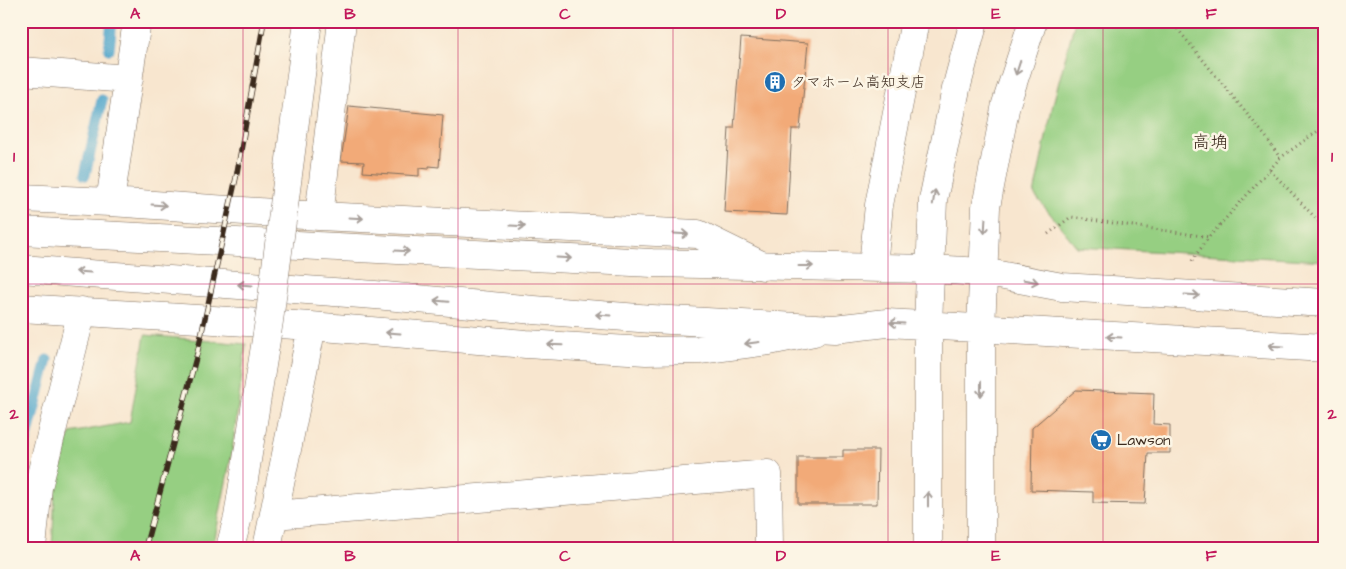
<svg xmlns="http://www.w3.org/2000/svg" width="1346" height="569" font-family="'Architects Daughter','Klee One',sans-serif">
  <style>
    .green { fill: #96cf82; stroke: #687c50 }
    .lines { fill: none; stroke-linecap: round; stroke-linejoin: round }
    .stream { stroke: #4ea4ca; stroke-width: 11 }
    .building { fill: #f2aa78 }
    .street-casing { stroke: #7d6c5c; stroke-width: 29 }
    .secondary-casing { stroke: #7d6c5c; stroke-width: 29 }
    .path { stroke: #7d6c5c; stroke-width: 3; stroke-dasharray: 1 4; stroke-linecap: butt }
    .street { stroke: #fff; stroke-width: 28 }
    .secondary { stroke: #fff; stroke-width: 28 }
    .rail-casing { stroke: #3b2a1e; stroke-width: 5.5 }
    .rail { stroke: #fcf5e5; stroke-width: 4; stroke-dasharray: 11; stroke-linecap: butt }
    .street-bridge-casing { stroke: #7d6c5c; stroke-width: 29; stroke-linecap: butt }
    .street-bridge { stroke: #fff; stroke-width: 28 }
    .oneway { stroke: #a79f9a }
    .grid { fill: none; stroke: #c2185b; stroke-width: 1; stroke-opacity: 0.55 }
    .labels { text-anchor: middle; stroke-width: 5; stroke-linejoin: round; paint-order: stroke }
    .poi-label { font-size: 15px; fill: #3b2a1e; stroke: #fcf5e5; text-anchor: start }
    .quarter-label { font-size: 18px; fill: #3b2a1e; stroke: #fcf5e5 }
    .neatline { fill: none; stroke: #c2185b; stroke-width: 2 }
    .grid-label { font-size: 16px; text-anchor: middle; font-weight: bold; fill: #c2185b }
  </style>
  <rect width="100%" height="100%" fill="#fcf5e5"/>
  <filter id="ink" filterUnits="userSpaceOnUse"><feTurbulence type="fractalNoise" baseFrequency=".02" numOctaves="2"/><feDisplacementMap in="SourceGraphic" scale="10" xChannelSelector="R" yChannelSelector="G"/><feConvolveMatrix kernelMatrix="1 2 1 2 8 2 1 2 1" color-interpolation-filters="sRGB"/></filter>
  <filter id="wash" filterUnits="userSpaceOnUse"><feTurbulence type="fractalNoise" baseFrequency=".0096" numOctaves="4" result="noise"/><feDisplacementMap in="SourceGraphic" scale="20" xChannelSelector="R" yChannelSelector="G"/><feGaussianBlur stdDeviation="1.12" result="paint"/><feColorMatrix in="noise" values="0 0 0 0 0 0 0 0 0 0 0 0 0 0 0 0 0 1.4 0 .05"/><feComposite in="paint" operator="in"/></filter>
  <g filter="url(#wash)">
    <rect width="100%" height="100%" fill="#f8e6cf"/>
    <path class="green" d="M 1075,21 L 1325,21 L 1325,261 L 1077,247 L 1034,194 L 1053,104 Z
      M 145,335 L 246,344 L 232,452 L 213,548 L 52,548 L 55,493 L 70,433 L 130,422 Z"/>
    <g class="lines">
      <path class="stream" d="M 109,49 L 112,21
        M 85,175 L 102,100
        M 21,461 L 47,360"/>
    </g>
    <g id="blocks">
      <path class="building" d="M 741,38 L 808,43 L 800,129 L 792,129 L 787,215 L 724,212 L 729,128 L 734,128 Z
        M 349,106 L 443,115 L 439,167 L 429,166 L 429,169 L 419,168 L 419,176 L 363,172 L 364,162 L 341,161 Z
        M 1076,390 L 1154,393 L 1153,424 L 1170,425 L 1170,453 L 1148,453 L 1145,504 L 1093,503 L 1093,492 L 1031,490 L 1032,428 Z
        M 843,450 L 878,450 L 877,504 L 798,504 L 798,457 L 843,457 Z"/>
    </g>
  </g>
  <g filter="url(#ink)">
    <use href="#blocks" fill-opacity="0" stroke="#7d6c5c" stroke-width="1"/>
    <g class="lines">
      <g class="street-casing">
        <path id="street" d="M 21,71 L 129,79
          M 21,198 L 110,202 L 319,216 L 698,234 L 763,266
          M 110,202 L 137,21
          M 319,216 L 342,21
          M 873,266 L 879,205 L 915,21
          M 21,308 L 311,326 L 526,344 L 646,351 L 699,350 L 769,341 L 814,332
          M 274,515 L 768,474 L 769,548
          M 32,548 L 38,487 L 82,311
          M 267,548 L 309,341 L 311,326"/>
      </g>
      <g class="secondary-casing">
        <path id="secondary" d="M 21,231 L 652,263 L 930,269 L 983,272 L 1062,287 L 1325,303
          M 21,269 L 375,295 L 534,310 L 652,319 L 834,329 L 887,323 L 1325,348
          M 928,548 L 928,325 L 933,200 L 956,89 L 974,21
          M 981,548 L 981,329 L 986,207 L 1006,104 L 1033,21"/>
      </g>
      <path class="path" d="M 1171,21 L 1266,137 L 1280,158
        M 1270,170 L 1325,228
        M 1048,234 L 1071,217 L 1209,237
        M 1192,261 L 1209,237 L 1280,158 L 1325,126"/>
      <use href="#street" class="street"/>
      <use href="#secondary" class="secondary"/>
      <g class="rail-casing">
        <path id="rail" d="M 145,548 L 197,354 L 236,178 L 264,21"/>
      </g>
      <use href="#rail" class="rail"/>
      <g class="street-bridge-casing">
        <path id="street-bridge" d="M 230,548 L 238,517 L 269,321 L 308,21"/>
      </g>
      <use href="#street-bridge" class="street-bridge"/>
    </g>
    <defs><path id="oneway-shaft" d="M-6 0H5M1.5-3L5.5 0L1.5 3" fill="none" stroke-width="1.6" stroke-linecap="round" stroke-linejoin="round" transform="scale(1.25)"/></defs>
    <g class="oneway">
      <use href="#oneway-shaft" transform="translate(1018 68) rotate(108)"/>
      <use href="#oneway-shaft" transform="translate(934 197) rotate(-81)"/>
      <use href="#oneway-shaft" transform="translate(159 205) rotate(4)"/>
      <use href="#oneway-shaft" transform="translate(356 218) rotate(3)"/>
      <use href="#oneway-shaft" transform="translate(518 226) rotate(3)"/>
      <use href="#oneway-shaft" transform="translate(985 226) rotate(93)"/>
      <use href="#oneway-shaft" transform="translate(681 234) rotate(3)"/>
      <use href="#oneway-shaft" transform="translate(402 251) rotate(3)"/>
      <use href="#oneway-shaft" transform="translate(564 258) rotate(3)"/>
      <use href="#oneway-shaft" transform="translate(806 266)"/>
      <use href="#oneway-shaft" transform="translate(83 272) rotate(-176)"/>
      <use href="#oneway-shaft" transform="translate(1031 281) rotate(10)"/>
      <use href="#oneway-shaft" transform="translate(245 285) rotate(-176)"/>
      <use href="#oneway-shaft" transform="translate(1192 295) rotate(3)"/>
      <use href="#oneway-shaft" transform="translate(441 301) rotate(-175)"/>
      <use href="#oneway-shaft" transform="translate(603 315) rotate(-176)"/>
      <use href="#oneway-shaft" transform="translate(897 323) rotate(-177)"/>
      <use href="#oneway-shaft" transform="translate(393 333) rotate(-176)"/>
      <use href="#oneway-shaft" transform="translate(1114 337) rotate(-177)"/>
      <use href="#oneway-shaft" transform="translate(752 343) rotate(173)"/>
      <use href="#oneway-shaft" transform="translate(555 345) rotate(-178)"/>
      <use href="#oneway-shaft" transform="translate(1276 346) rotate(-177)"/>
      <use href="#oneway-shaft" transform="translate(981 389) rotate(90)"/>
      <use href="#oneway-shaft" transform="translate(928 499) rotate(-90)"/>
    </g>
  </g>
  <path class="grid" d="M 243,21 L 243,548M 458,21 L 458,548M 673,21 L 673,548M 888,21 L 888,548M 1103,21 L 1103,548M 21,284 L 1325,284"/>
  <defs>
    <g id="building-disc" transform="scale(1.125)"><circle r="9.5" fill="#1f6fb2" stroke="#fcf5e5"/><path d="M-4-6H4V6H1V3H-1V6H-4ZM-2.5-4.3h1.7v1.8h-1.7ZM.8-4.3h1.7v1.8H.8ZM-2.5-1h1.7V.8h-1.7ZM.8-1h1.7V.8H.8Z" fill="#fff"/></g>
    <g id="supermarket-disc" transform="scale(1.125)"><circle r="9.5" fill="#1f6fb2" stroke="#fcf5e5"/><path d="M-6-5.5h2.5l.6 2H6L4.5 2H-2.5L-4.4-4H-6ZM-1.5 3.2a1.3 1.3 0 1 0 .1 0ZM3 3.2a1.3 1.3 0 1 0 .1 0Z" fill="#fff"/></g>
  </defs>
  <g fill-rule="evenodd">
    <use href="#building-disc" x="775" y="82"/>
    <use href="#supermarket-disc" x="1101" y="440"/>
  </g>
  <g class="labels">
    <g class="poi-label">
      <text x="791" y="87">タマホーム高知支店</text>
      <text x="1117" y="445">Lawson</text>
    </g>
    <g class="quarter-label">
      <text x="1210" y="148">高埆</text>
    </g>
  </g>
  <rect width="1346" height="569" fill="none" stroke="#fcf5e5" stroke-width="55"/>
  <rect x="28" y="28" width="1290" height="514" class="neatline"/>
  <g class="grid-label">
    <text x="135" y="19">A</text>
    <text x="350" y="19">B</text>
    <text x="565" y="19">C</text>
    <text x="781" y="19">D</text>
    <text x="996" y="19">E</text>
    <text x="1211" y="19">F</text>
    <text x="14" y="162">1</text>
    <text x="1332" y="162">1</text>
    <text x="14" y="419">2</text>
    <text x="1332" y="419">2</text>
    <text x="135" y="561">A</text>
    <text x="350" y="561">B</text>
    <text x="565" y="561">C</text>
    <text x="781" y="561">D</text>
    <text x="996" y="561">E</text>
    <text x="1211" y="561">F</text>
  </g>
</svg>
